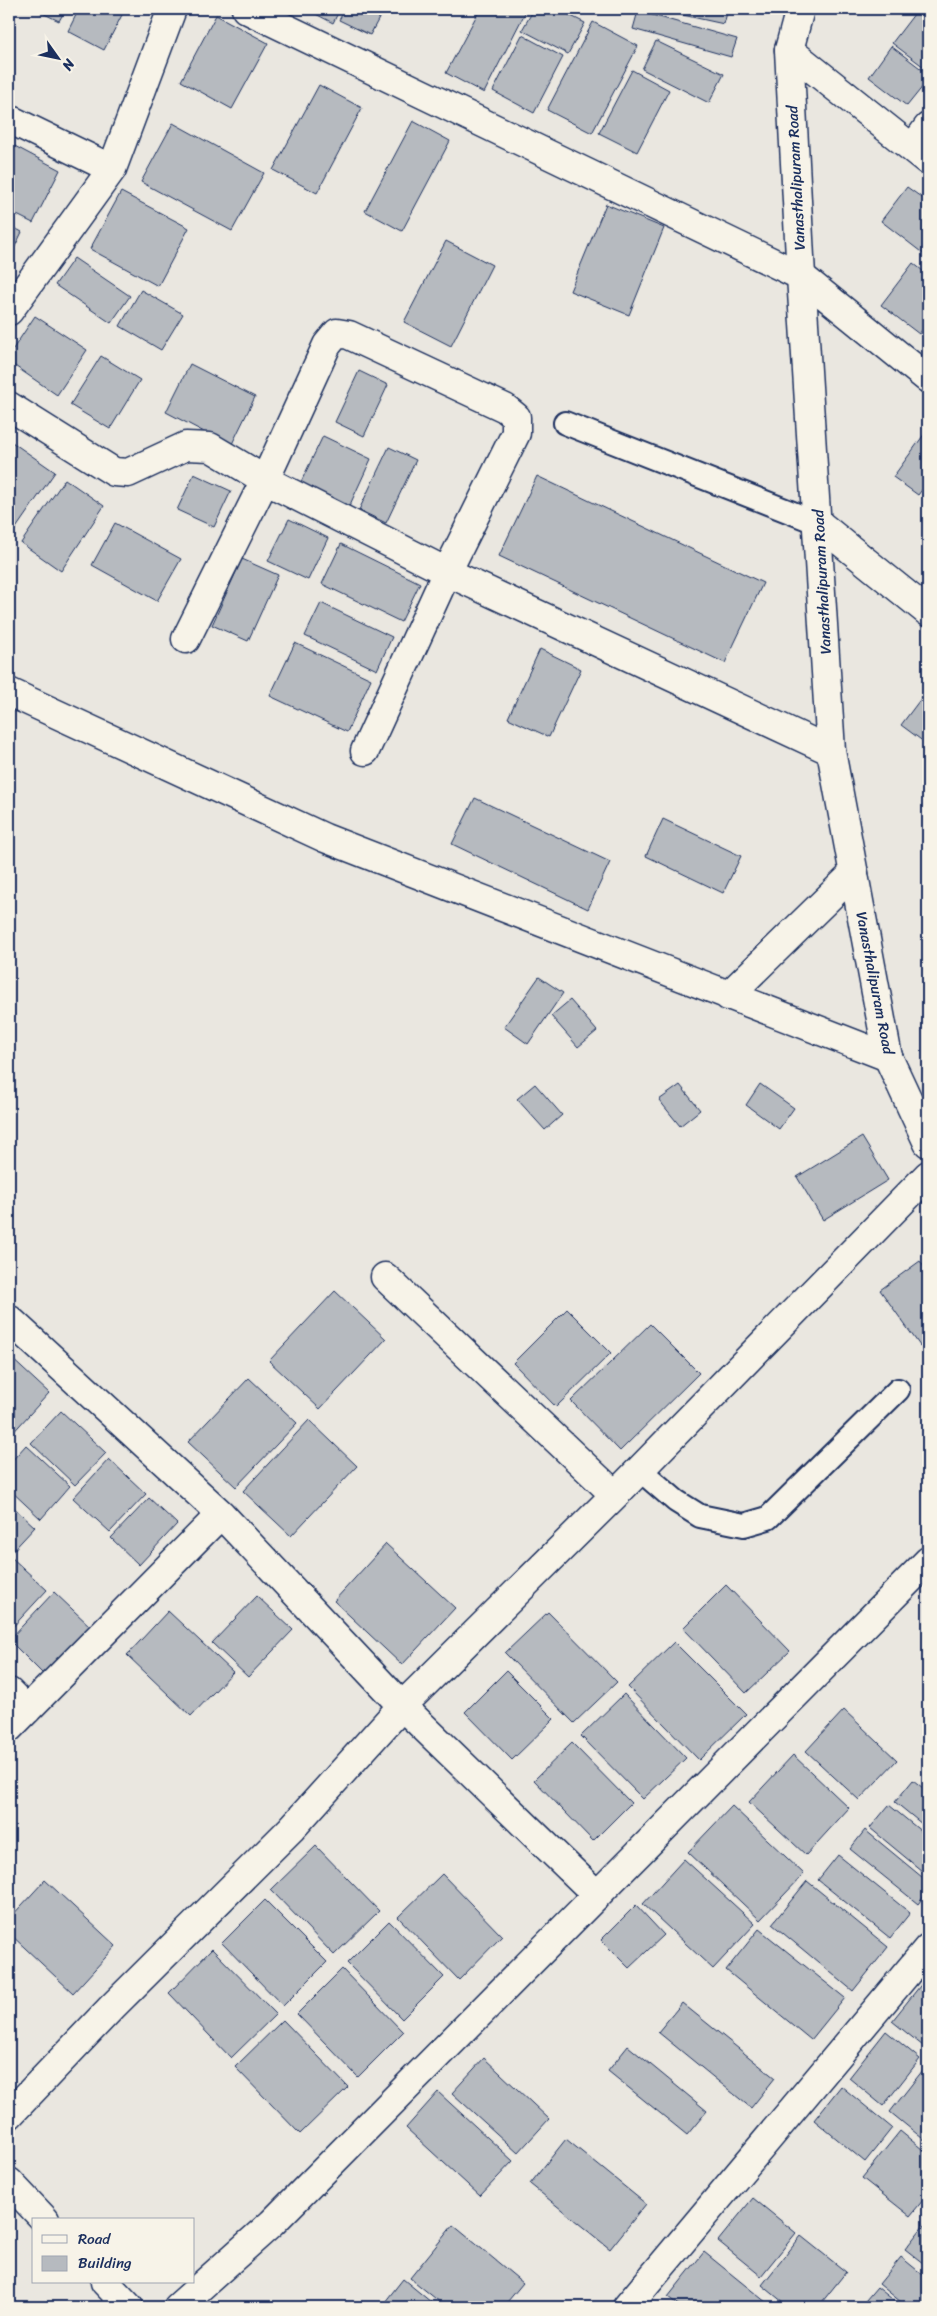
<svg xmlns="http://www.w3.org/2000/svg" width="937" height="2316" font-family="Sriracha,sans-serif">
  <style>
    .building { fill: #b6babf; stroke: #1b2f5e }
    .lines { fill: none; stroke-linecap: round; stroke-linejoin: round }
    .lane-casing { stroke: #1b2f5e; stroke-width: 26 }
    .street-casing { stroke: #1b2f5e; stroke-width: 31 }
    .secondary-casing { stroke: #1b2f5e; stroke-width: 31 }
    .lane { stroke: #f7f3e8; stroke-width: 22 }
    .street { stroke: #f7f3e8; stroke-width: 28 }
    .secondary { stroke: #f7f3e8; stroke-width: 28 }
    .labels { text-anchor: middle; stroke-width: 4; stroke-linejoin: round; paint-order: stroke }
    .street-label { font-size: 15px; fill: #1b2f5e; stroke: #f7f3e8 }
  </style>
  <rect width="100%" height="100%" fill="#eae7e0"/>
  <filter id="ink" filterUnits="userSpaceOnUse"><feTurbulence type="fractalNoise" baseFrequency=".02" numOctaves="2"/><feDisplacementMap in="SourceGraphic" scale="10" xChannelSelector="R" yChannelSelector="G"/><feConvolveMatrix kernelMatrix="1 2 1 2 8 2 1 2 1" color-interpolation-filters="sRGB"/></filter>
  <g filter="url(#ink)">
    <path class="building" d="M 34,9 L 66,9 L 59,21 Z
      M 79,9 L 125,9 L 104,50 L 68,31 Z
      M 306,9 L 340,9 L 333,23 Z
      M 345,9 L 384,9 L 370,35 L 339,20 Z
      M 480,9 L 527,9 L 484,93 L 446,73 Z
      M 534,9 L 557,9 L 585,23 L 568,54 L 522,30 Z
      M 655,9 L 728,9 L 724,24 Z
      M 918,9 L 928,9 L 928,70 L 892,43 Z
      M 638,11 L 737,39 L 731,57 L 633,29 Z
      M 216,15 L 268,43 L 232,109 L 181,81 Z
      M 593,22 L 638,46 L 592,133 L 547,110 Z
      M 522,35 L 563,57 L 534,113 L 493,91 Z
      M 656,41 L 724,74 L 709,103 L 642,69 Z
      M 891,46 L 928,74 L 928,80 L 907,106 L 869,77 Z
      M 632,70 L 669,90 L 637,152 L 599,133 Z
      M 319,85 L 362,108 L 317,193 L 273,170 Z
      M 413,121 L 450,141 L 402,231 L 365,211 Z
      M 173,123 L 264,173 L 232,231 L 141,182 Z
      M 9,143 L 60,170 L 33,223 L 9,211 Z
      M 907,187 L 928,202 L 928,250 L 925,255 L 881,221 Z
      M 121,192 L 189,228 L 158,286 L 90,249 Z
      M 606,204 L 664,228 L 629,315 L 570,291 Z
      M 9,225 L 22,232 L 9,259 Z
      M 446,241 L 492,265 L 451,346 L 404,322 Z
      M 74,258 L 130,296 L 111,323 L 55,285 Z
      M 913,263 L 928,275 L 928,322 L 919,334 L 881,305 Z
      M 141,290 L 183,314 L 161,350 L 120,326 Z
      M 35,316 L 87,350 L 57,395 L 9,362 L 9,355 Z
      M 101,356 L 140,380 L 110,429 L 70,405 Z
      M 190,364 L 255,397 L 231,446 L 166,412 Z
      M 359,371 L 388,385 L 364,436 L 335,422 Z
      M 928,429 L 928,482 L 918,495 L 893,477 Z
      M 323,436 L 371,459 L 348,509 L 299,486 Z
      M 9,440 L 55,472 L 12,534 L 9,532 Z
      M 389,447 L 416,460 L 386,523 L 359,510 Z
      M 194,474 L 231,491 L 214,527 L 177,510 Z
      M 537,476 L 763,583 L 725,663 L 499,556 Z
      M 65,479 L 104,506 L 61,571 L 21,543 Z
      M 289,519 L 328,538 L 308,580 L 268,561 Z
      M 115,523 L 181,559 L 157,601 L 92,565 Z
      M 341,544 L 420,583 L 401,622 L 322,584 Z
      M 242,559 L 278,575 L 248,641 L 212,625 Z
      M 321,603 L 392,637 L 377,670 L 305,636 Z
      M 295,643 L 371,679 L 347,732 L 270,696 Z
      M 540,649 L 581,669 L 549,737 L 508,718 Z
      M 928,689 L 928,745 L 901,725 Z
      M 475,798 L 610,862 L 588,909 L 452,844 Z
      M 663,819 L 741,856 L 723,893 L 646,856 Z
      M 539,977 L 563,993 L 528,1044 L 504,1027 Z
      M 570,1000 L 597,1031 L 578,1047 L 551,1016 Z
      M 535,1084 L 562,1115 L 545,1130 L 517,1099 Z
      M 760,1084 L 794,1108 L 779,1129 L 746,1105 Z
      M 680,1085 L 700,1110 L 680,1126 L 659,1100 Z
      M 862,1137 L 888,1180 L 823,1220 L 797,1177 Z
      M 920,1261 L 928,1273 L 928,1357 L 880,1290 Z
      M 335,1291 L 386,1339 L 320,1409 L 269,1361 Z
      M 567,1309 L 611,1353 L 556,1407 L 513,1363 Z
      M 650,1324 L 699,1373 L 620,1451 L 571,1401 Z
      M 9,1356 L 49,1393 L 9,1437 Z
      M 249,1378 L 297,1423 L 236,1487 L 188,1442 Z
      M 61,1411 L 106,1453 L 75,1485 L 31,1443 Z
      M 309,1420 L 357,1466 L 291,1536 L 243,1491 Z
      M 26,1445 L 70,1486 L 41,1519 L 9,1489 L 9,1464 Z
      M 109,1459 L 146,1494 L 110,1532 L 73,1498 Z
      M 149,1498 L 177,1524 L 139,1565 L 111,1538 Z
      M 9,1503 L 35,1527 L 9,1555 Z
      M 386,1544 L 455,1608 L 402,1665 L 334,1601 Z
      M 11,1557 L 47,1590 L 9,1631 L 9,1559 Z
      M 726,1585 L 790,1651 L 746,1693 L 683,1628 Z
      M 54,1592 L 91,1627 L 45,1676 L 9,1640 Z
      M 257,1596 L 293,1630 L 248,1677 L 212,1643 Z
      M 168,1611 L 233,1672 L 191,1716 L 127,1655 Z
      M 548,1612 L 617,1682 L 574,1723 L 505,1653 Z
      M 674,1642 L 746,1714 L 699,1760 L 628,1687 Z
      M 506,1671 L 554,1719 L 512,1760 L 465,1712 Z
      M 624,1694 L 686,1758 L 643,1799 L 581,1736 Z
      M 844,1710 L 897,1760 L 859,1800 L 806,1751 Z
      M 572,1743 L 631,1803 L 593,1841 L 534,1780 Z
      M 793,1755 L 849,1808 L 806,1855 L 749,1802 Z
      M 913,1780 L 928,1792 L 928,1829 L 895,1802 Z
      M 889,1805 L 928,1837 L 928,1876 L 870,1828 Z
      M 732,1806 L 804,1874 L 760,1920 L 688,1852 Z
      M 865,1830 L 928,1882 L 928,1891 L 918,1904 L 850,1849 Z
      M 316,1846 L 379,1911 L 334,1955 L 271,1890 Z
      M 838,1855 L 910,1913 L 890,1938 L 818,1880 Z
      M 684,1859 L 755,1924 L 713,1969 L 643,1904 Z
      M 442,1874 L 502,1936 L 459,1980 L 398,1917 Z
      M 45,1880 L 116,1946 L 73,1993 L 9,1933 L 9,1919 Z
      M 807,1881 L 888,1947 L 853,1991 L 772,1924 Z
      M 265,1900 L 327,1962 L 283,2006 L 222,1943 Z
      M 636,1905 L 664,1935 L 629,1968 L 601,1940 Z
      M 389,1921 L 444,1977 L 402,2019 L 347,1963 Z
      M 759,1929 L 845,1998 L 811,2040 L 726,1970 Z
      M 212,1949 L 276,2014 L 231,2058 L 169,1993 Z
      M 342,1969 L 403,2032 L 358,2077 L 297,2014 Z
      M 928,1976 L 928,2050 L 892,2021 Z
      M 682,2003 L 775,2078 L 751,2108 L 658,2032 Z
      M 283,2020 L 348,2087 L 300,2134 L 235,2067 Z
      M 886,2031 L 920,2059 L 883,2106 L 849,2078 Z
      M 628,2046 L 707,2111 L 687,2135 L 608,2071 Z
      M 484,2058 L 549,2119 L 518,2153 L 452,2093 Z
      M 923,2070 L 928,2074 L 928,2143 L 890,2112 Z
      M 841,2086 L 892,2128 L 865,2162 L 814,2120 Z
      M 438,2092 L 513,2161 L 480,2196 L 406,2128 Z
      M 900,2131 L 928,2154 L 928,2194 L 910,2216 L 862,2178 Z
      M 566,2139 L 646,2204 L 610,2249 L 530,2184 Z
      M 753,2198 L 796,2233 L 761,2276 L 718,2241 Z
      M 928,2220 L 928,2267 L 905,2249 Z
      M 453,2225 L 523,2283 L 503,2307 L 446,2307 L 410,2278 Z
      M 801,2236 L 846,2272 L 818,2307 L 789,2307 L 762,2285 Z
      M 704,2252 L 772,2307 L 681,2307 L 668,2297 Z
      M 901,2257 L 928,2279 L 928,2307 L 907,2307 L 879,2284 Z
      M 403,2279 L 437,2307 L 381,2307 Z
      M 877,2287 L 902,2307 L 860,2307 Z"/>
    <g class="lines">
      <g class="lane-casing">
        <path id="lane" d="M 565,423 L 818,523
          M 640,1470 L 676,1501 L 700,1516 L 744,1525 L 768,1518 L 898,1390"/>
      </g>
      <g class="street-casing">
        <path id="street" d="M 246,9 L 801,276 L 928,379
          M 789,50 L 928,161
          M 9,119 L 112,169
          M 913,148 L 928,127
          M 9,311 L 112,169 L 172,9
          M 9,406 L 114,472 L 128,473 L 186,446 L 210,447 L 265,480 L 447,572 L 831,751
          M 818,523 L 928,612
          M 186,639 L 265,480 L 327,345 L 337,333 L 349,335 L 505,408 L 516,417 L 516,433 L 447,572 L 365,751
          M 9,692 L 325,838 L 888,1057
          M 728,996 L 854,873
          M 385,1277 L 615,1495
          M 10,1320 L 221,1514 L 402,1706 L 596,1894
          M 9,1692 L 27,1710
          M 9,1728 L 221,1514
          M 9,2115 L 112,2007 L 291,1829 L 402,1706 L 615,1495 L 928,1175
          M 9,2182 L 45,2220
          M 105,2282 L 129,2307
          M 178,2307 L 272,2223 L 928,1561
          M 627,2307 L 928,1948"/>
      </g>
      <g class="secondary-casing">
        <path id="secondary" d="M 800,9 L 789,50 L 801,276 L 831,751 L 888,1057 L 928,1143"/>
      </g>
      <use href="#lane" class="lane"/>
      <use href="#street" class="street"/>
      <use href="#secondary" class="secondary"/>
    </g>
  </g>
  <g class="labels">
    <g class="street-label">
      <text transform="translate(796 178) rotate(-93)" y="5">Vanasthalipuram Road</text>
      <text transform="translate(822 582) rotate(-93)" y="5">Vanasthalipuram Road</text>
      <text transform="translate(875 983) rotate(79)" y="5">Vanasthalipuram Road</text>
    </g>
  </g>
  <rect width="937" height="2316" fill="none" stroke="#f7f3e8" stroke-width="30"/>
  <rect x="15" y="15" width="907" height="2286" fill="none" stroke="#1b2f5e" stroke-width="2" filter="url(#ink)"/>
  <rect x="32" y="2218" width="162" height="65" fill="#f7f3e8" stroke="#9fa5b1"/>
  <rect x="42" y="2235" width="25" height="8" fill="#f7f3e8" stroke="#9fa5b1"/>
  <text x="78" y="2244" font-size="15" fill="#1b2f5e">Road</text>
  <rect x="42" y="2256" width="25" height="15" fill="#b6babf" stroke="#9fa5b1"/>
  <text x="78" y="2268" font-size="15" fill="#1b2f5e">Building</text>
  <g transform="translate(58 58) rotate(123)" stroke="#f7f3e8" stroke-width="4" paint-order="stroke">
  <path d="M0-4L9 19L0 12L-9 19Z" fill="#1b2f5e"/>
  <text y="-8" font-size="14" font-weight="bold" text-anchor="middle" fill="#1b2f5e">N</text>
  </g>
</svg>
